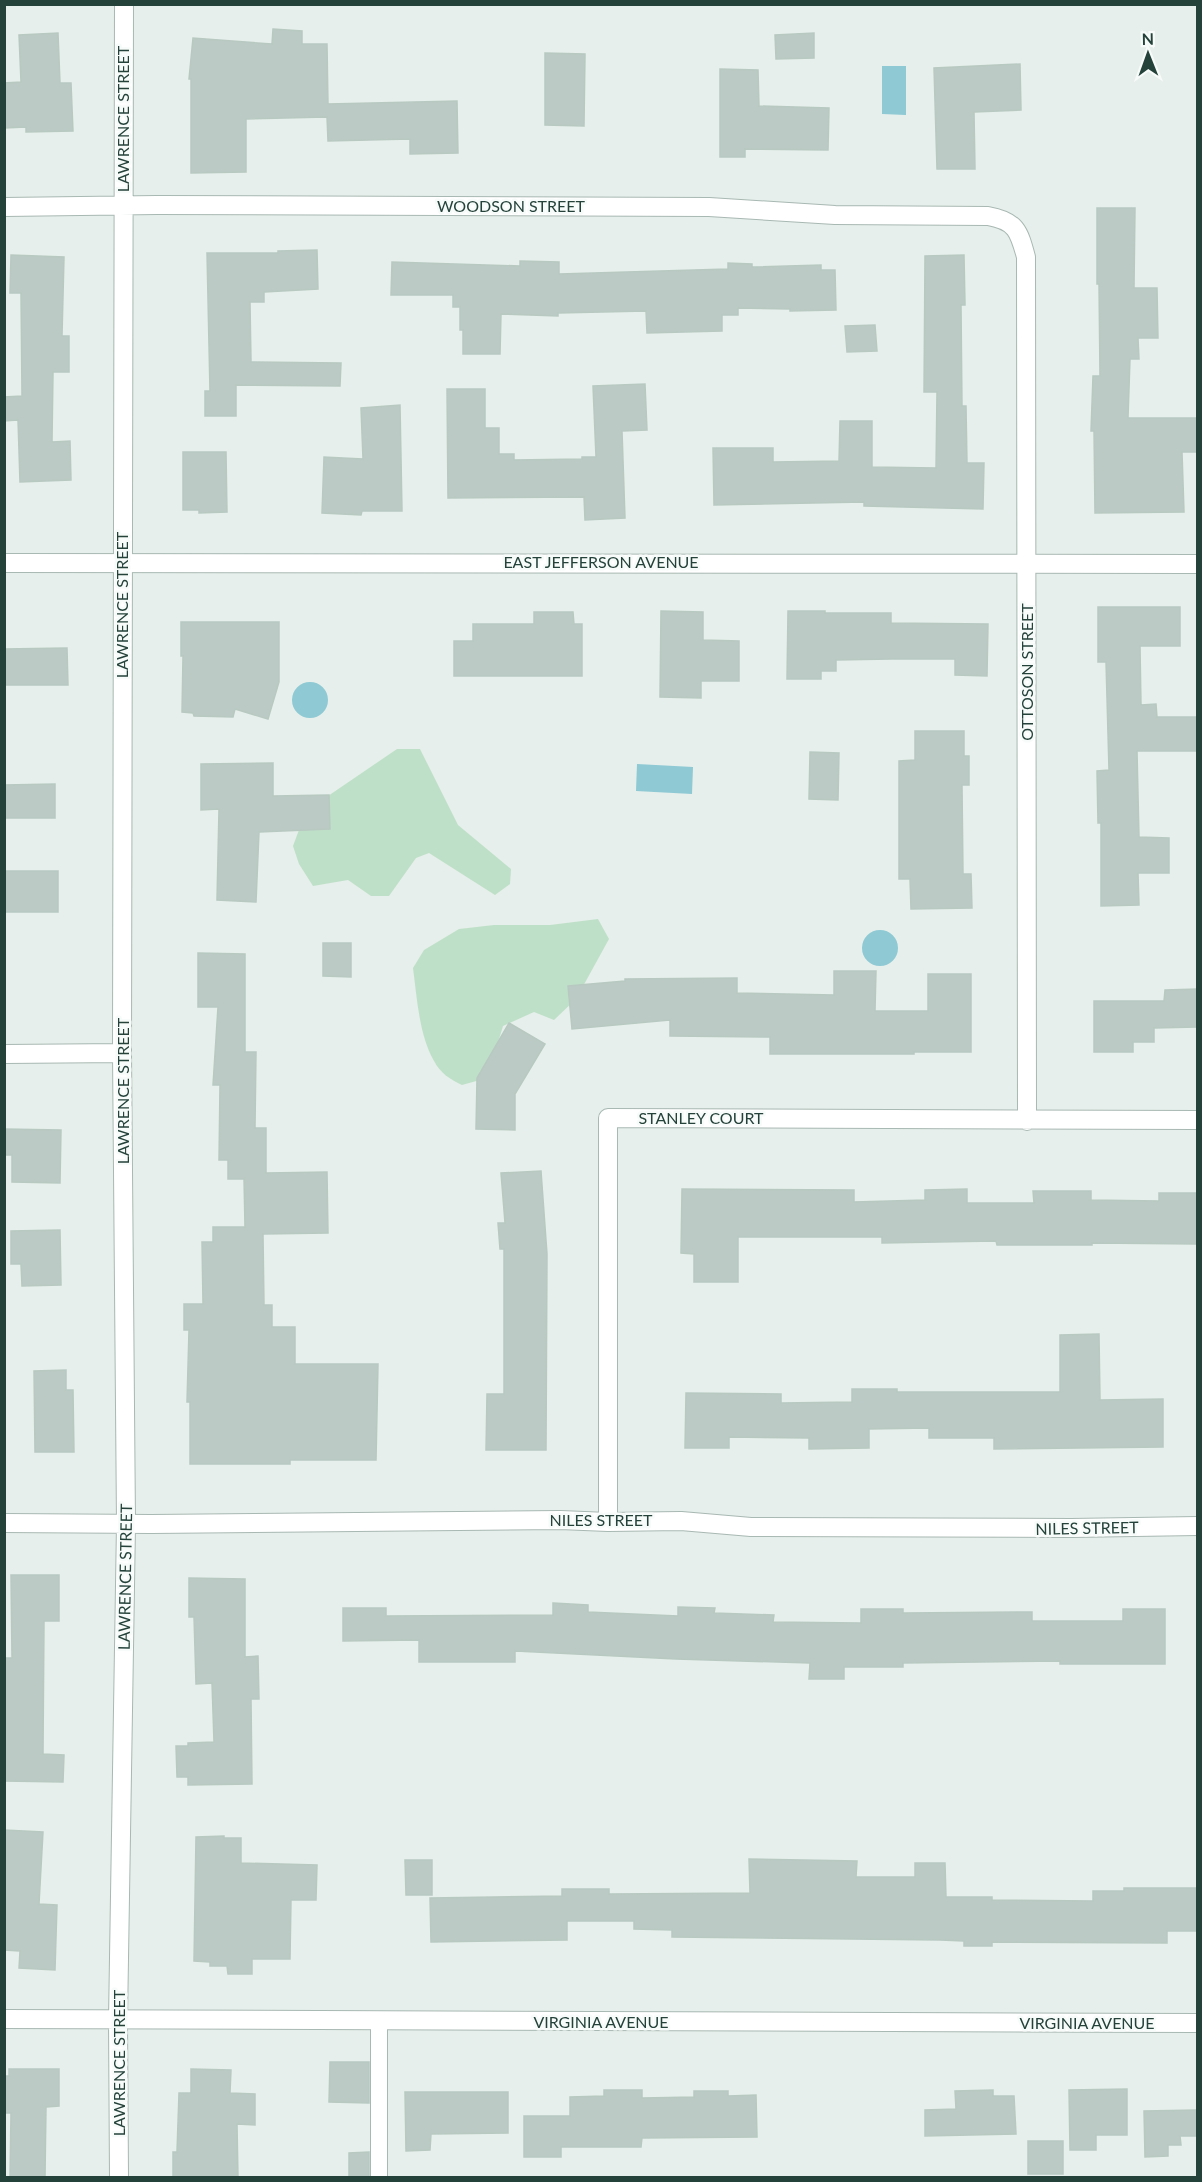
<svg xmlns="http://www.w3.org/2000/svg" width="1202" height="2182" font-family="Lato,sans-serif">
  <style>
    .green { fill: #bfe0c8 }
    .water { fill: #8ec9d4 }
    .building { fill: #bbcac4; stroke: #b8c9c2; stroke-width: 1.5 }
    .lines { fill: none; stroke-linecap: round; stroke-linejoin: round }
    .service-casing { stroke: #a8b8b2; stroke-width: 18 }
    .minor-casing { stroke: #a8b8b2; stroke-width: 20 }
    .tertiary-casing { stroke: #a8b8b2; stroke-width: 20 }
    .service { stroke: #fff; stroke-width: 16 }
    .minor { stroke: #fff; stroke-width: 18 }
    .tertiary { stroke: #fff; stroke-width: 18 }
    .labels { text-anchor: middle; stroke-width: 5; stroke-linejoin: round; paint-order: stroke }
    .street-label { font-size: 16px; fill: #24423a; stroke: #f7fbf9 }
  </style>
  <rect width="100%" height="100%" fill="#e6efeb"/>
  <path class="green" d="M 397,749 L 420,749 L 458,825 L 511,869 L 510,884 L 495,895 L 429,853 L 416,858 L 389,896 L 371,896 L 348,880 L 313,886 L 299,864 L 293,846 L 306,811 Z
    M 598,919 L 609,939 L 576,999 L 554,1020 L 534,1012 L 503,1026 L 487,1078 L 462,1085 C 451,1080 440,1073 434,1061 C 419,1035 417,998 413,968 L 424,950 L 459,929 L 494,925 L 550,925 Z"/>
  <path class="water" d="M 882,66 L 906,66 L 906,115 L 882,114 Z
    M292 700a18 18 0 1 1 36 0a18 18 0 1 1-36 0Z
    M 637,764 L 693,767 L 692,794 L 636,791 Z
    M862 948a18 18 0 1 1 36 0a18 18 0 1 1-36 0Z"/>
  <path class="building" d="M 273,29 L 302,31 L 302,44 L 327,44 L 328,104 L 457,101 L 458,153 L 410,154 L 410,139 L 328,141 L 327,117 L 246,119 L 246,172 L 191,173 L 191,79 L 189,79 L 193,38 L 272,44 Z
    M 58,33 L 60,83 L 71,83 L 73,131 L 26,132 L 26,127 L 5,128 L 4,83 L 21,82 L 19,35 Z
    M 814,33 L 814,58 L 776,59 L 775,35 Z
    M 545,53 L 585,54 L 584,126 L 545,125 Z
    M 1020,64 L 1021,110 L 974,112 L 975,169 L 937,169 L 934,68 Z
    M 720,69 L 758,70 L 759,106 L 829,108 L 828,150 L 745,149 L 745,157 L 720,157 Z
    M 1097,208 L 1135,208 L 1134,288 L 1157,288 L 1158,338 L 1138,338 L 1139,359 L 1130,359 L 1128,418 L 1197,418 L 1197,452 L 1182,452 L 1184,512 L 1095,513 L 1094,431 L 1091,431 L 1093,376 L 1100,376 L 1099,284 L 1097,284 Z
    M 317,250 L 318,289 L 264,292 L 264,302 L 250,302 L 251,362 L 341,363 L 340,386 L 236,385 L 236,416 L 205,416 L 205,391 L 210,391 L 207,253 L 278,253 L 278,251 Z
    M 11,255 L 64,257 L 62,336 L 69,336 L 69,372 L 53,372 L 52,442 L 70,441 L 71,480 L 20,482 L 18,420 L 4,421 L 4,397 L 22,396 L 21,293 L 10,293 Z
    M 964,255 L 965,305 L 961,305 L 962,406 L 966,406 L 967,463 L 984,463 L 983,509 L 864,506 L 864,502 L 714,505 L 713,448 L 773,448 L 773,462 L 839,461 L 840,421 L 872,421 L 872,467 L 936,468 L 937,392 L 924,392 L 925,256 Z
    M 520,261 L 559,262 L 559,274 L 728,269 L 728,263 L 752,264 L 752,267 L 821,265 L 821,270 L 835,270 L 836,310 L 790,311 L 790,309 L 738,308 L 738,315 L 722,315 L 722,331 L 647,333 L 646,311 L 558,313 L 558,316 L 501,314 L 500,354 L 463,354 L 463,330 L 460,330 L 460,307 L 453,307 L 453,295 L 391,295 L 392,262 L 520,266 Z
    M 875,325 L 877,351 L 847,352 L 845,326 Z
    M 645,384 L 647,430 L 622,431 L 625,518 L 585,520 L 584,497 L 448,498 L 447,389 L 485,389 L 485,428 L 499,428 L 499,454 L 514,454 L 514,460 L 582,459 L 582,457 L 596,457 L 593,386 Z
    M 400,405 L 402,511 L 362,511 L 361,515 L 322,513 L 324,457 L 363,459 L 361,408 Z
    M 183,452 L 226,452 L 227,512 L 199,513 L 199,510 L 183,510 Z
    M 1098,607 L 1180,607 L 1180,646 L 1140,646 L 1141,705 L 1156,704 L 1157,717 L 1197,717 L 1197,751 L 1137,751 L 1139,837 L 1169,838 L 1169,873 L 1138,873 L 1139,905 L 1101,906 L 1101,823 L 1098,823 L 1097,771 L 1109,770 L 1106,662 L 1098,662 Z
    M 661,611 L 703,612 L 703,640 L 739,641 L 739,681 L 701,681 L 701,698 L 660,697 Z
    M 788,611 L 825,611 L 825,613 L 891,613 L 891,623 L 988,624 L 987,676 L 955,675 L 955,659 L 891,659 L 836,660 L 836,671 L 821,671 L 821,679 L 787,679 Z
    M 534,612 L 573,612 L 574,624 L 582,624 L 582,676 L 454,676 L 454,641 L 473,641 L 473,624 L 534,624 Z
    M 181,622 L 279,622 L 279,682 L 268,719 L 235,709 L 233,717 L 194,716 L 193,713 L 182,712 L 183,656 L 181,656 Z
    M 67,648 L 68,685 L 4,685 L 4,649 Z
    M 915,731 L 964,731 L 964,756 L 969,756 L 969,785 L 962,785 L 963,874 L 971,874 L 972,908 L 911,909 L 910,879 L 899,879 L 899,761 L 915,760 Z
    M 810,752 L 839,753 L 838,800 L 809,799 Z
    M 273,763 L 273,796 L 329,795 L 330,829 L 259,832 L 256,902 L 217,900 L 219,809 L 201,810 L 201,764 Z
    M 55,784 L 55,818 L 4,818 L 4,785 Z
    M 4,871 L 58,871 L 58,912 L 4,912 Z
    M 323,943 L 351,943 L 351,977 L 323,976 Z
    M 198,953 L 245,954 L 245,1052 L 256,1052 L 255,1128 L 266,1128 L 266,1173 L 327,1172 L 328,1233 L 263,1234 L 264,1305 L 272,1305 L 272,1327 L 295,1327 L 295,1364 L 378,1364 L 376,1460 L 290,1460 L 290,1464 L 190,1464 L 190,1402 L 187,1402 L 189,1330 L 184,1330 L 184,1304 L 203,1304 L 202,1242 L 213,1242 L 213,1227 L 245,1227 L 244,1179 L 228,1179 L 228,1160 L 219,1160 L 220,1085 L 213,1085 L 218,1007 L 198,1007 Z
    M 834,971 L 876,971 L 875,1011 L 928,1011 L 928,974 L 971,974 L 971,1052 L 914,1052 L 914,1054 L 770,1054 L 770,1037 L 670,1036 L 670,1020 L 572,1029 L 568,986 L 625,981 L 625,979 L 737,978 L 737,993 L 834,995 Z
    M 1197,989 L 1197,1027 L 1154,1028 L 1154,1042 L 1133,1042 L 1133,1052 L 1094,1052 L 1094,1001 L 1164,1001 L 1165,990 Z
    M 509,1023 L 545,1044 L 515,1094 L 515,1130 L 476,1129 L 477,1078 Z
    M 4,1129 L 61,1130 L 60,1183 L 12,1182 L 12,1155 L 4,1155 Z
    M 541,1171 L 547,1254 L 546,1450 L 486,1450 L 487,1394 L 504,1394 L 504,1249 L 500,1249 L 498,1223 L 505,1223 L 501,1173 Z
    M 682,1189 L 854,1190 L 854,1202 L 925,1200 L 925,1190 L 967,1189 L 967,1203 L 1034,1203 L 1033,1191 L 1091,1191 L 1091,1200 L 1159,1201 L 1159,1193 L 1197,1193 L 1197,1244 L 1092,1243 L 1092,1245 L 997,1245 L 996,1241 L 882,1243 L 882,1237 L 738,1237 L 738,1282 L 694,1282 L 694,1254 L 681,1253 Z
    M 60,1230 L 61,1285 L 22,1286 L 21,1264 L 11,1264 L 11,1231 Z
    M 1099,1334 L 1100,1400 L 1163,1399 L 1163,1447 L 994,1449 L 994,1438 L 929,1438 L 929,1428 L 869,1429 L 869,1448 L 809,1449 L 809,1438 L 729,1437 L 729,1448 L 685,1448 L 686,1393 L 781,1394 L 781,1403 L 852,1402 L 852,1389 L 897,1389 L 897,1392 L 1060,1392 L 1060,1335 Z
    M 66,1370 L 66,1390 L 73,1390 L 74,1452 L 35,1452 L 34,1371 Z
    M 11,1575 L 59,1575 L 59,1621 L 44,1621 L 43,1754 L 64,1755 L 63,1782 L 4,1781 L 4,1658 L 12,1658 Z
    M 189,1578 L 245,1579 L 245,1657 L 258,1656 L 259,1699 L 251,1699 L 252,1784 L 188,1785 L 188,1777 L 177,1777 L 176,1746 L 188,1746 L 188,1743 L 214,1742 L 212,1683 L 196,1684 L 194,1617 L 189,1617 Z
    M 553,1603 L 588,1605 L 588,1612 L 678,1616 L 678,1607 L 715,1608 L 714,1613 L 774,1615 L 773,1622 L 861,1623 L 861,1609 L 903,1609 L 903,1613 L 1032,1612 L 1032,1621 L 1123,1621 L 1123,1609 L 1165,1609 L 1165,1664 L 1060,1664 L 1060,1661 L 903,1663 L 903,1667 L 844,1667 L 844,1679 L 809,1679 L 810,1663 L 676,1659 L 515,1651 L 515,1662 L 419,1662 L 419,1640 L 343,1641 L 343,1608 L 386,1608 L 386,1616 L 553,1615 Z
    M 4,1830 L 43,1832 L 39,1904 L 57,1905 L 55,1970 L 19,1968 L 20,1951 L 4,1950 Z
    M 224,1836 L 224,1838 L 241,1838 L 241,1863 L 317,1865 L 316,1900 L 291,1900 L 290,1959 L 252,1959 L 252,1974 L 228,1974 L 227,1966 L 210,1966 L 210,1962 L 194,1961 L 196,1837 Z
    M 749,1859 L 857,1861 L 856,1877 L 915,1877 L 915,1863 L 945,1863 L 946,1897 L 992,1897 L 992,1900 L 1093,1901 L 1093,1891 L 1124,1891 L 1124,1888 L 1197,1888 L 1197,1931 L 1167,1931 L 1167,1943 L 992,1942 L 992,1946 L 964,1946 L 964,1941 L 940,1940 L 672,1937 L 672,1930 L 634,1929 L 634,1921 L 567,1921 L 567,1940 L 431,1942 L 430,1898 L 562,1896 L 562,1889 L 609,1889 L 609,1894 L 750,1893 Z
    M 405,1860 L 432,1860 L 432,1895 L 406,1895 Z
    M 330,2062 L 369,2062 L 369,2103 L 329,2102 Z
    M 9,2069 L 59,2069 L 59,2106 L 46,2107 L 45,2178 L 10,2178 L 11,2113 L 4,2113 L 4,2076 L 9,2076 Z
    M 191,2069 L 231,2070 L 230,2093 L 255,2094 L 255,2125 L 237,2124 L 238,2178 L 173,2178 L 173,2152 L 177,2152 L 179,2093 L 191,2093 Z
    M 1127,2089 L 1127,2135 L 1096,2135 L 1096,2150 L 1070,2150 L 1069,2090 Z
    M 604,2090 L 642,2090 L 642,2098 L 694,2097 L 694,2091 L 728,2091 L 728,2096 L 756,2095 L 757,2137 L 642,2138 L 641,2147 L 561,2147 L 561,2157 L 524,2157 L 524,2116 L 570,2116 L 570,2097 L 604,2096 Z
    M 993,2090 L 993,2096 L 1014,2096 L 1016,2134 L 925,2136 L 925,2110 L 956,2109 L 955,2091 Z
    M 405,2092 L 508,2092 L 508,2133 L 431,2134 L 430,2150 L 406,2151 Z
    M 1197,2110 L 1197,2136 L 1180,2136 L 1181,2145 L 1168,2145 L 1168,2156 L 1145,2157 L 1144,2111 Z
    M 1028,2141 L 1063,2141 L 1063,2174 L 1028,2174 Z
    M 369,2152 L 369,2178 L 349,2178 L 349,2153 Z"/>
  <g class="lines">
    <g class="service-casing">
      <path id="service" d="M 379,2022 L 379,2178"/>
    </g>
    <g class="minor-casing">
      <path id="minor" d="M 4,207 L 157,205 L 709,207 L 835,215 L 988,216 C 1016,221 1019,231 1026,257 L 1027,1121
        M 4,1054 L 122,1053
        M 608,1522 L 608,1118 L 1198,1120
        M 4,1523 L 151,1524 L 560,1520 L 608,1522 L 681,1521 L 751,1527 L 1071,1528 L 1198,1526
        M 4,2019 L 1198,2023
        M 119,2178 L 118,2020 L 126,1524 L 122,1053 L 124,4"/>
    </g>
    <g class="tertiary-casing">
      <path id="tertiary" d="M 4,563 L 1198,564"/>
    </g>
    <use href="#service" class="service"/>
    <use href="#minor" class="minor"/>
    <use href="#tertiary" class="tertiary"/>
  </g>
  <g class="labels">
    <g class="street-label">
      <text transform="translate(123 119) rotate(-90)" y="6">LAWRENCE STREET</text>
      <text x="511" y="212">WOODSON STREET</text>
      <text x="601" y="568">EAST JEFFERSON AVENUE</text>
      <text transform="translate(122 605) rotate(-90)" y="6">LAWRENCE STREET</text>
      <text transform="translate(1027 672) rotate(-90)" y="6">OTTOSON STREET</text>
      <text transform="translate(123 1091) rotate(-90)" y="6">LAWRENCE STREET</text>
      <text x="701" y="1124">STANLEY COURT</text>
      <text x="601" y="1526">NILES STREET</text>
      <text transform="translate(1087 1528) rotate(-1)" y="6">NILES STREET</text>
      <text transform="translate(125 1577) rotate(-89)" y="6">LAWRENCE STREET</text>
      <text x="601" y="2028">VIRGINIA AVENUE</text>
      <text x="1087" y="2029">VIRGINIA AVENUE</text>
      <text transform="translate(119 2063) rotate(-90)" y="6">LAWRENCE STREET</text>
    </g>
  </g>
  <rect width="1202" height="2182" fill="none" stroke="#24423a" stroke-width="12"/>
  <g transform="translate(1148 54) rotate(359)" stroke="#f7fbf9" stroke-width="4.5" paint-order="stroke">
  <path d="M0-4.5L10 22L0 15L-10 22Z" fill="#24423a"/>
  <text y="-9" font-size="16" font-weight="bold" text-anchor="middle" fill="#24423a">N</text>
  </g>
</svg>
